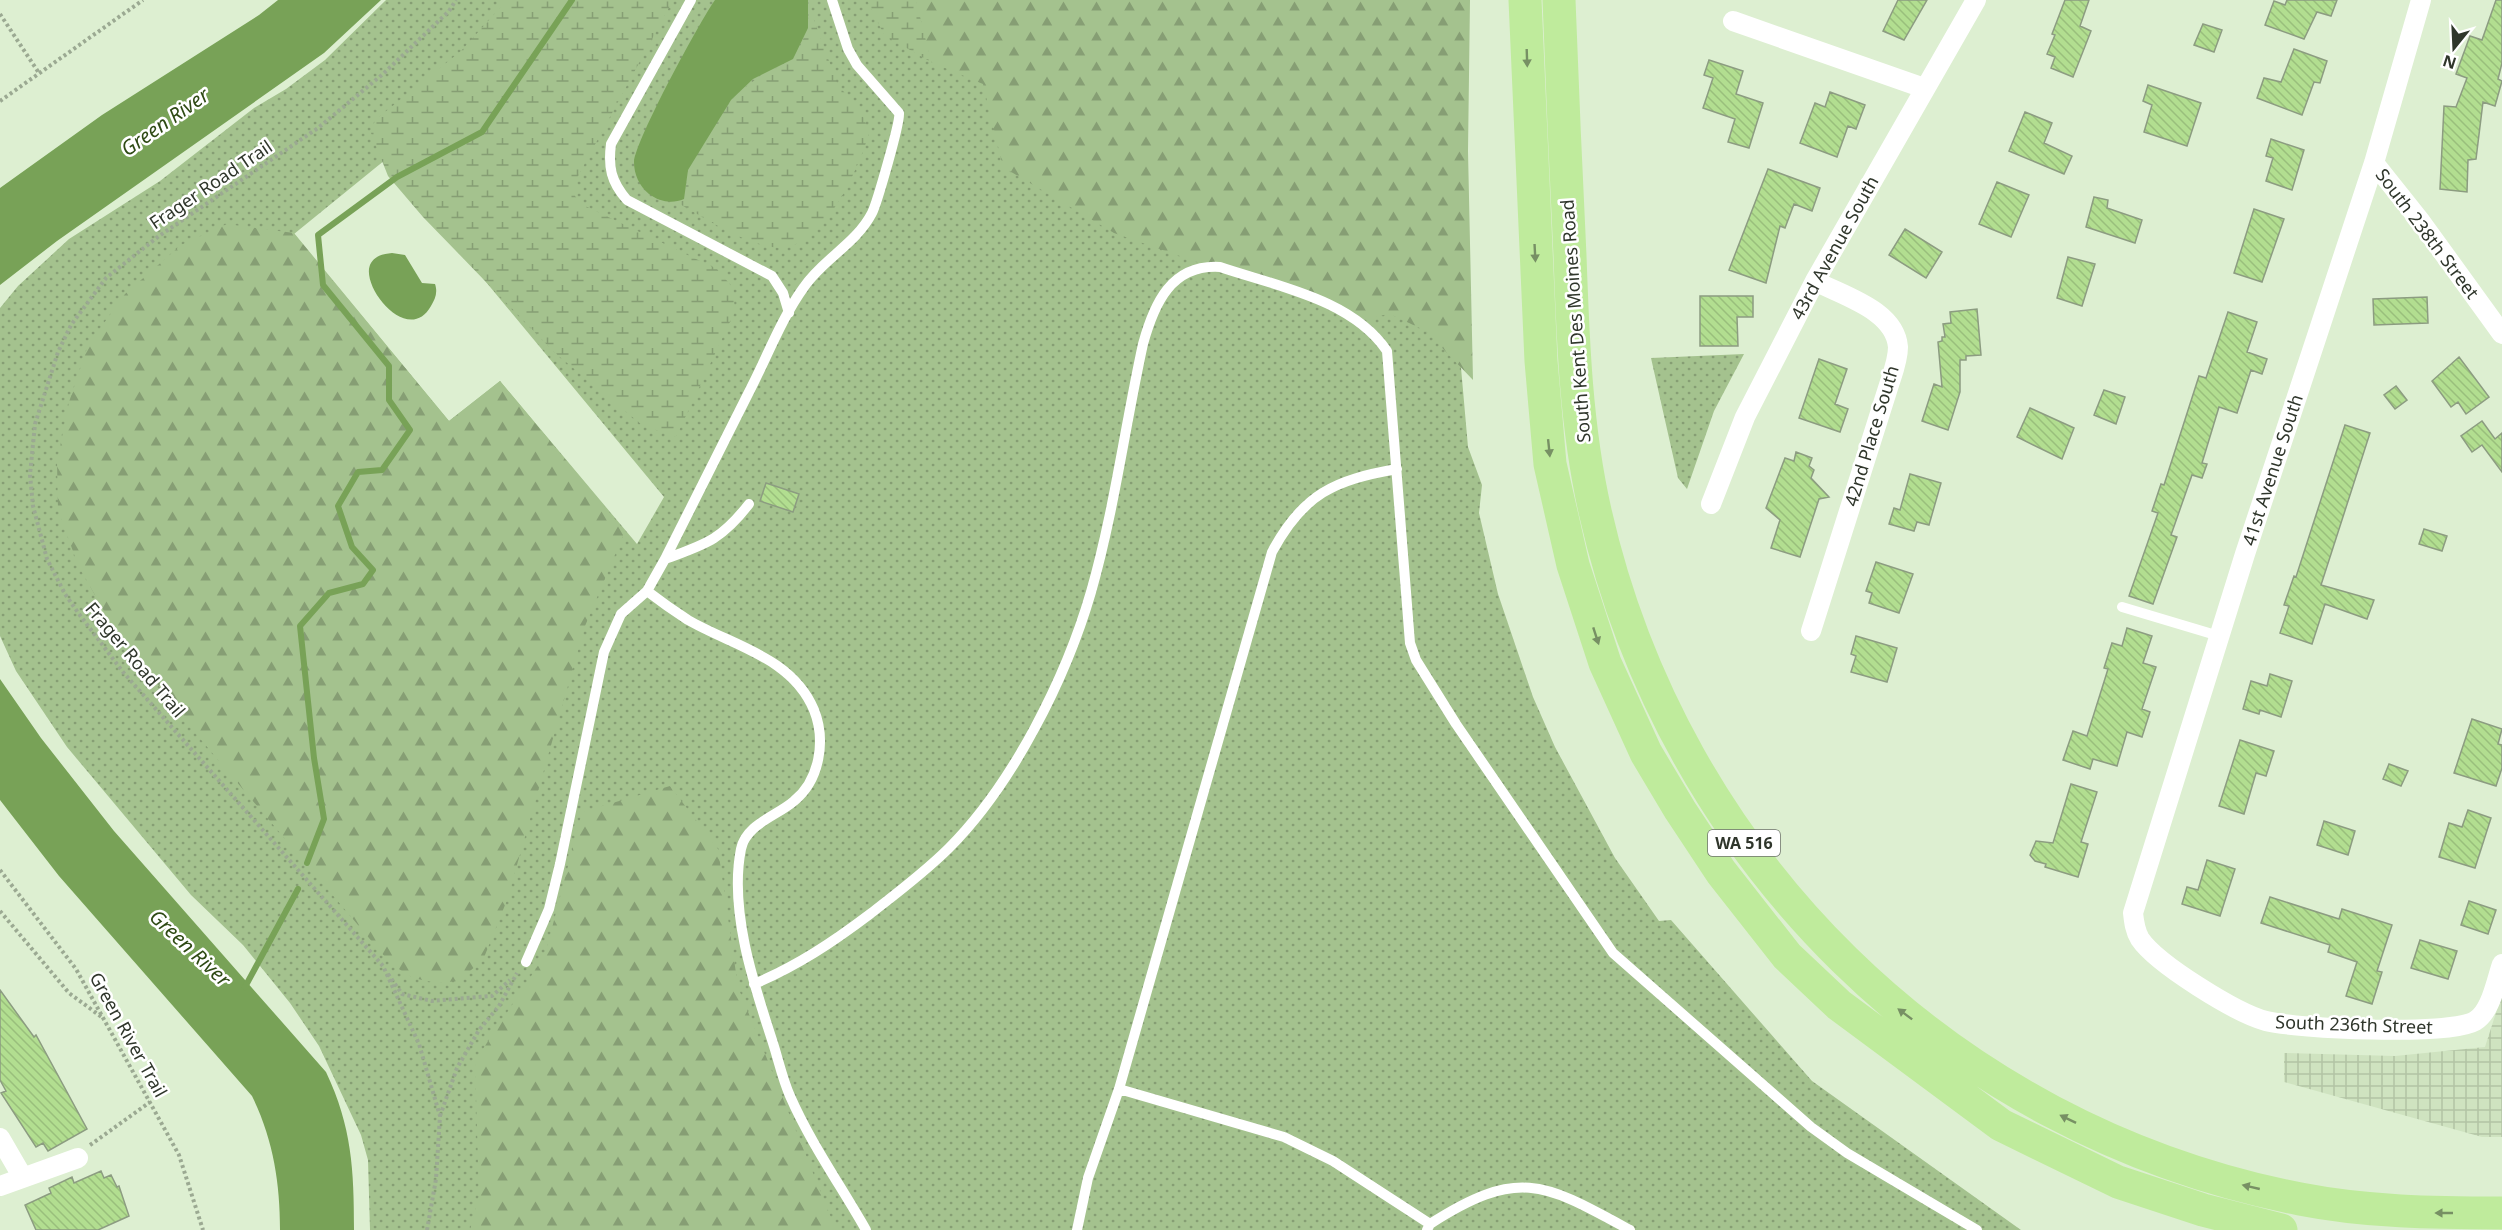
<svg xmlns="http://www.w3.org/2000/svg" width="2502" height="1230" font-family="'Noto Sans',sans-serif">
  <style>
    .industrial { fill: url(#industrial-grid) }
    .grass { fill: url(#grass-dots); fill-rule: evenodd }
    .forest { fill: url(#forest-firs) }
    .wetland { fill: url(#wetland-marsh) }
    .water { fill: #78a257 }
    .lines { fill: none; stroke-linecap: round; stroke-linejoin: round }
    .stream { stroke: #78a257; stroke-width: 6 }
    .building { fill: url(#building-back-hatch); stroke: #8c9c81; stroke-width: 1.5 }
    .path { stroke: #9ba992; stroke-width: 4; stroke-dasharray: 3 3; stroke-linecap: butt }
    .service { stroke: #fff; stroke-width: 10 }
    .minor { stroke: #fff; stroke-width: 20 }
    .trunk { stroke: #bfeb9c; stroke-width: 33 }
    .oneway { fill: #779064 }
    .labels { text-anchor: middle; stroke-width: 5; stroke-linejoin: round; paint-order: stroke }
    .shield { fill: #fff; stroke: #6d726b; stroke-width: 1.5 }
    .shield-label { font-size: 16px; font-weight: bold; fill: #2f362b }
    .street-label { font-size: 18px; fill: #2f362b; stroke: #fff }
    .water-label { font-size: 20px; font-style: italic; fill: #2e4a14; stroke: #fff }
  </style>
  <defs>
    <pattern id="industrial-grid" width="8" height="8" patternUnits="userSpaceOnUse" patternTransform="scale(1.5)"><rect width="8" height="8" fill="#cfe3c0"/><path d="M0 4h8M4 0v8" fill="none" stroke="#b2c3a5"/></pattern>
    <pattern id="grass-dots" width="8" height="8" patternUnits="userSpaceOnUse" patternTransform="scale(1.5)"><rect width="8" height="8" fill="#a4c28e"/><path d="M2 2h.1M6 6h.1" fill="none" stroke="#869e74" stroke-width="1.8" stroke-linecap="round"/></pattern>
    <pattern id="forest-firs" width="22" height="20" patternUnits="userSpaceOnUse" patternTransform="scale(1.5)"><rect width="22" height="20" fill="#a4c28e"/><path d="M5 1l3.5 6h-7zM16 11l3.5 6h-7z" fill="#869e74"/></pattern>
    <pattern id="wetland-marsh" width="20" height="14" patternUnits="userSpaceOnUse" patternTransform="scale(1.5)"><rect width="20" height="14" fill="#a4c28e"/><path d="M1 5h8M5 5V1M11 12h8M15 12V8" fill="none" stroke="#869e74"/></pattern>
    <pattern id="building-back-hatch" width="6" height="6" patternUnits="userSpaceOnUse" patternTransform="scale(1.5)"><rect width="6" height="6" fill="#b2de90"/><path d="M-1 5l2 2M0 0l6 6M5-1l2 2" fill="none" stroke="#99bf7c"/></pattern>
  </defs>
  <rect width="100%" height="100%" fill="#ddefd1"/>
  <path class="industrial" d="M 2502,994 L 2502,1137 L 2482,1137 L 2284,1082 L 2284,1053 L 2395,1056 L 2485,1047 Z"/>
  <path class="grass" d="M 386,0 L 1394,0 L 1459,345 L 1468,447 L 1482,485 L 1479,513 L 1498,594 L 1533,697 L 1555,747 L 1615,858 L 1659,921 L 1671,920 L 1812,1081 L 2021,1230 L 370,1230 L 368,1160 L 361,1135 L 319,1046 L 290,1003 L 243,945 L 191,895 L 67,747 L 16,671 L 0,636 L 0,308 L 18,286 L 69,239 L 160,181 L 254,108 L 286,89 L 325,60 ZM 385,160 L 664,497 L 637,544 L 500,381 L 449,421 L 294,234 Z
    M 1744,354 L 1714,411 L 1687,489 L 1678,478 L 1651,358 Z"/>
  <path class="forest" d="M 916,0 L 1470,0 L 1468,151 L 1473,380 L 1426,331 L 1390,314 L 1360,319 L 1114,233 L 1003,167 L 983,84 L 931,62 Z
    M 227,224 L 294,233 L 449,421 L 500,381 L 625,531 L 585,626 L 507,900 L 483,960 L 458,981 L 437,983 L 413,978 L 391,964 L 197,735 L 113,627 L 78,565 L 58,510 L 57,462 L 69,402 L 88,345 L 125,294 L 181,245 Z
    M 670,786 L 718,849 L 738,987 L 836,1230 L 470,1230 L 479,1196 L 475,1061 L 545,955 L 582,812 Z"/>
  <path class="wetland" d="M 507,0 L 673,0 L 577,178 L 575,196 L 581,204 L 717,269 L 733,288 L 735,311 L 676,437 L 642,425 L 555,353 L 423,217 L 388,176 L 371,133 L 375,120 L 461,51 Z
    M 867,0 L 916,0 L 931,62 L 884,35 Z
    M 810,9 L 837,83 L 864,118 L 869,133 C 858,171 821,256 772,247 C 739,241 705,218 676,202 C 690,196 684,183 688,170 C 702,147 715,118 733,99 C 770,58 802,78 810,9 Z"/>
  <path class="water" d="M 278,0 L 381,0 L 324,53 L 57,241 L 0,285 L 0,188 L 102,115 L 259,15 Z
    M 715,0 L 808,0 L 808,28 L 793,59 L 753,79 L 731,100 L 688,170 L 684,199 C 672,204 660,202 649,194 C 639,186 634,174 634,162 C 636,139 700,21 715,0 Z
    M 392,253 L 405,255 L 422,283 L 435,284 C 438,293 435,299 431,306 C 408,347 358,284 371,263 C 376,255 384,254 392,253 Z
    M 0,679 L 41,738 L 114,831 L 326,1072 C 352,1127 354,1170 354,1230 L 280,1230 C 280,1182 273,1139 252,1096 L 59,876 L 0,800 Z"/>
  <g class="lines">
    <path class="stream" d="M 307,863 L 324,819 L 314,758 L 300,626 L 329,593 L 363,584 L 373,570 L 352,547 L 338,506 L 358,472 L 382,470 L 410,430 L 389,400 L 389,366 L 323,285 L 318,235 L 397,177 L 482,132 L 572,0
      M 245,987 L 298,889"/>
  </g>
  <path class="building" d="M 1898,0 L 1927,0 L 1904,40 L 1883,31 Z
    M 2065,0 L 2089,0 L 2080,26 L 2091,31 L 2073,77 L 2051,68 L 2055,57 L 2047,54 L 2055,35 L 2052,34 Z
    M 2287,0 L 2337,0 L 2331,16 L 2317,12 L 2304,39 L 2265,25 L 2274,1 L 2285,5 Z
    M 2496,0 L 2502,0 L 2502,63 L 2498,79 L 2502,81 L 2495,106 L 2483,102 L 2476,159 L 2468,160 L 2467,192 L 2440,189 L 2444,106 L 2456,107 L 2467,78 L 2456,74 L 2470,36 L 2482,40 Z
    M 2203,24 L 2222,30 L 2214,52 L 2194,45 Z
    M 2294,49 L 2327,61 L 2320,83 L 2314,82 L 2302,115 L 2257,98 L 2264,78 L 2281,82 Z
    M 1709,60 L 1743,71 L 1736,94 L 1763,103 L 1749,148 L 1728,142 L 1735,119 L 1703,108 L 1713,78 L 1704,75 Z
    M 2148,85 L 2201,103 L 2187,146 L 2144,132 L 2152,105 L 2143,101 Z
    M 1830,92 L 1865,105 L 1856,129 L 1848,126 L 1837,157 L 1800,143 L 1815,103 L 1825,107 Z
    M 2025,112 L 2052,123 L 2044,143 L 2072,156 L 2064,174 L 2009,151 Z
    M 2271,139 L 2304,150 L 2292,190 L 2266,181 L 2273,158 L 2266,156 Z
    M 1768,169 L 1820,188 L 1812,211 L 1794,204 L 1785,228 L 1780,226 L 1766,283 L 1729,270 Z
    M 1997,182 L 2029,195 L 2011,237 L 1979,224 Z
    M 2094,197 L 2108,200 L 2107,208 L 2142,220 L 2135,243 L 2086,227 Z
    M 2254,209 L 2284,219 L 2262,282 L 2234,273 Z
    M 1905,229 L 1942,252 L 1926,278 L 1889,255 Z
    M 2068,257 L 2095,264 L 2082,306 L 2057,298 Z
    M 1700,296 L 1753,296 L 1753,317 L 1737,317 L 1738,346 L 1700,346 Z
    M 2427,297 L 2428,323 L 2374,325 L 2373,299 Z
    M 1977,309 L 1981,355 L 1966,356 L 1966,360 L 1960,360 L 1960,392 L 1948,430 L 1922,421 L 1934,384 L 1942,387 L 1938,342 L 1942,341 L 1942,337 L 1945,337 L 1943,324 L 1951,323 L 1950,312 Z
    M 2228,312 L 2257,322 L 2247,352 L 2267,359 L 2262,374 L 2251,370 L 2237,413 L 2219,407 L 2202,463 L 2207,464 L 2202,478 L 2192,475 L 2171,535 L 2177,537 L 2153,604 L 2129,596 L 2158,513 L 2152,511 L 2161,484 L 2164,485 L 2199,376 L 2206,378 Z
    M 2459,357 L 2489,397 L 2466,414 L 2458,402 L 2451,407 L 2432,381 Z
    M 1819,359 L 1847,369 L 1835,404 L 1848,409 L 1840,432 L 1799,418 Z
    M 2396,386 L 2407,400 L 2395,409 L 2384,395 Z
    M 2104,390 L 2125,397 L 2116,424 L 2094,415 Z
    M 2030,408 L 2074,428 L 2062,459 L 2017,437 Z
    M 2482,421 L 2495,439 L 2502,433 L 2502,472 L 2482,445 L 2472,452 L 2461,436 Z
    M 2345,425 L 2370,433 L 2321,585 L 2374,600 L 2367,619 L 2325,604 L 2312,644 L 2280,633 L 2289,606 L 2284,605 L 2294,576 L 2296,577 Z
    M 1796,452 L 1812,458 L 1809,466 L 1814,470 L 1811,478 L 1829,497 L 1819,499 L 1800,557 L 1771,548 L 1780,520 L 1766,508 L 1785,458 L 1794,461 Z
    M 1910,474 L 1941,483 L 1929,525 L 1917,522 L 1914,531 L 1889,524 L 1894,508 L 1900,510 Z
    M 766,483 L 799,494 L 793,512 L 760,501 Z
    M 2424,529 L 2447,536 L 2442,551 L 2419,544 Z
    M 1876,562 L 1913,574 L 1899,613 L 1869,603 L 1872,593 L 1866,591 Z
    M 2127,628 L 2152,636 L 2143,663 L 2156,667 L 2142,709 L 2150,712 L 2142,737 L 2127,732 L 2117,766 L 2093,759 L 2090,769 L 2063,760 L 2073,731 L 2087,736 L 2108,669 L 2104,668 L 2112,643 L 2122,646 Z
    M 1856,636 L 1897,648 L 1887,682 L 1851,672 L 1856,656 L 1851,654 Z
    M 2270,674 L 2292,681 L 2281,717 L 2260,710 L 2259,714 L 2243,709 L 2251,681 L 2267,686 Z
    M 2472,719 L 2502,729 L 2498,744 L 2502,745 L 2502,768 L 2496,786 L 2454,773 Z
    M 2240,740 L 2274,751 L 2266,776 L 2256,773 L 2244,814 L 2219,806 Z
    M 2389,764 L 2408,771 L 2401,786 L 2383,779 Z
    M 2071,784 L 2097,792 L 2081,842 L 2088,844 L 2078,877 L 2045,867 L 2046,864 L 2035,861 L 2030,855 L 2036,841 L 2053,843 Z
    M 2468,810 L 2491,818 L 2475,868 L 2439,857 L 2449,823 L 2462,827 Z
    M 2324,821 L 2355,831 L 2348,855 L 2317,845 Z
    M 2207,860 L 2235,869 L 2220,916 L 2182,904 L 2187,887 L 2198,890 Z
    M 2270,897 L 2339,919 L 2342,909 L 2392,925 L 2377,971 L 2382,972 L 2372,1004 L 2346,996 L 2357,962 L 2328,952 L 2330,945 L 2261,923 Z
    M 2469,901 L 2496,910 L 2488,934 L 2461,925 Z
    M 2420,940 L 2457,951 L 2448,979 L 2411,968 Z
    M 0,990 L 34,1037 L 36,1035 L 87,1129 L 48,1151 L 43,1143 L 36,1147 L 1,1093 L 6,1091 L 0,1080 Z
    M 101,1171 L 104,1178 L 111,1175 L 117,1187 L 119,1186 L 129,1216 L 98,1230 L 36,1230 L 25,1205 L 51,1193 L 49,1188 L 72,1177 L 74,1183 Z"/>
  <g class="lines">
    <path class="path" d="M 0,14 L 39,73
      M 0,101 L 143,0
      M 0,870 L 76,969 L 179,1155 L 203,1230
      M 0,911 L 69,993 L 103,1018
      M 388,974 L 402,994 L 432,1001 L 492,996 L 510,980
      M 440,1116 L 457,1068 L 479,1030 L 499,1006 L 517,973
      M 90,1145 L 150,1102
      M 427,1230 L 436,1179 L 440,1116 L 419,1044 L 383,966 L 123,672 L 79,614 L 65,594 L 47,559 L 33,506 L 30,475 L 35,424 L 58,352 L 71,325 L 106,278 L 159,236 L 318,128 L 383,74 L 449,11 L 456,0"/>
    <path class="service" d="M 691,0 L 611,144 C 608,167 611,182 627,200 L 772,276 L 783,293 L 789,313
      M 665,559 C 694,501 724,442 753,384 C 769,352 783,316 804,287 C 823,259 856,244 872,213 C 877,203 901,120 899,113 L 857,65 L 848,49 L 832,0
      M 647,591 C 660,601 674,611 688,620 C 733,646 792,657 814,710 C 826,740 820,780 794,801 C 777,816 746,824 741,849 C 729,909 753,982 772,1040 C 778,1058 782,1078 790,1096 C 810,1142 841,1186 866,1230
      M 2122,607 L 2219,636
      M 526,962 L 549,909 L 560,864 L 604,652 L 621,614 L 647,591 L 665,559 C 706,544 721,540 749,504
      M 754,984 C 797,966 833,942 870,914 C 897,893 925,872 949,848 C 1013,784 1066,678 1091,592 C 1114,512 1125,426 1143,344 C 1154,304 1171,264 1220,267 C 1276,286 1352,299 1387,351 L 1410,643 L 1416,660 L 1456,724 L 1613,953 L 1811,1127 L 1847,1153 L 1977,1230
      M 1119,1089 L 1284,1137 L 1333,1161 L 1430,1224
      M 1077,1230 L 1088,1178 L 1119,1089 L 1272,552 C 1303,494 1334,480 1397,469
      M 1427,1230 L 1430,1224 C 1519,1167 1544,1183 1630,1230"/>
    <path class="minor" d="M 2421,0 L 2374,163 L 2245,554 L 2133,913 C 2134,922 2135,931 2140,939 C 2157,964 2236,1013 2266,1021 C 2297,1029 2449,1036 2475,1021 C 2491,1012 2496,981 2502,964
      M 1733,21 L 1924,88
      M 2374,163 L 2421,222 L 2502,334
      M 1711,504 L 1745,417 L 1815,281 L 1976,0
      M 1811,631 L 1888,388 C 1892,375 1898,361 1898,347 C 1895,310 1843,296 1815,281
      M 0,1138 L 22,1176
      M 0,1186 L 78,1158"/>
    <path class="trunk" d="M 1525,0 L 1541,361 L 1550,464 L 1573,565 L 1605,663 L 1646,753 L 1680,810 L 1721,872 L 1787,956 L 1839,1005 L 2001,1125 L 2118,1182 L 2203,1210 L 2281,1230
      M 1559,0 C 1562,85 1566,171 1570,256 C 1573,341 1576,427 1595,511 C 1674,860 1947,1130 2300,1199 C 2366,1212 2434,1213 2502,1213"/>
  </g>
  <defs><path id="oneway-solid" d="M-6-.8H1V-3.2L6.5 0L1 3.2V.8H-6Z" transform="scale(1.5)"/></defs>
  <g class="oneway">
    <use href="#oneway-solid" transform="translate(1527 58) rotate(88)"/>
    <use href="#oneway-solid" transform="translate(1535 253) rotate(87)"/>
    <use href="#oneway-solid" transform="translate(1549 448) rotate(84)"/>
    <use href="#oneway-solid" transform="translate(1596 636) rotate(72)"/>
    <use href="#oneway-solid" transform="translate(1905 1014) rotate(-143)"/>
    <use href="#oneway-solid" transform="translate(2068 1119) rotate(-154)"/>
    <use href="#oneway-solid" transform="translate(2251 1187) rotate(-167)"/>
    <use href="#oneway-solid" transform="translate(2444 1213) rotate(-180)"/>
  </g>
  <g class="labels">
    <rect class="shield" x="1708" y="830" width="72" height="26" rx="4.5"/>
    <g class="shield-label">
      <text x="1744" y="849">WA 516</text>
    </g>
    <g class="street-label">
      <text transform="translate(211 185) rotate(-34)" y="6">Frager Road Trail</text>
      <text transform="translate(2427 234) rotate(53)" y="6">South 238th Street</text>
      <text transform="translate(1835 248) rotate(-61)" y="6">43rd Avenue South</text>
      <text transform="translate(1576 321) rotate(-94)" y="6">South Kent Des Moines Road</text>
      <text transform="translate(1872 436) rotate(-73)" y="6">42nd Place South</text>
      <text transform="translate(2273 470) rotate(-72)" y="6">41st Avenue South</text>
      <text transform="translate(135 660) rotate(50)" y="6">Frager Road Trail</text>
      <text transform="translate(2354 1025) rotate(2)" y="6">South 236th Street</text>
      <text transform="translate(128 1035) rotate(61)" y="6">Green River Trail</text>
    </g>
    <g class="water-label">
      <text transform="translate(165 122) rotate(-35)" y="7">Green River</text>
      <text transform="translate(190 948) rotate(43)" y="7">Green River</text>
    </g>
  </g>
  <g transform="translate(2454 48) rotate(198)" stroke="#ffffff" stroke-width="4.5" paint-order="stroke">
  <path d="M0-4.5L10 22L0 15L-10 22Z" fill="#2f362b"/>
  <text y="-9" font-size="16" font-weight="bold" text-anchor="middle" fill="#2f362b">N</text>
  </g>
</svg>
